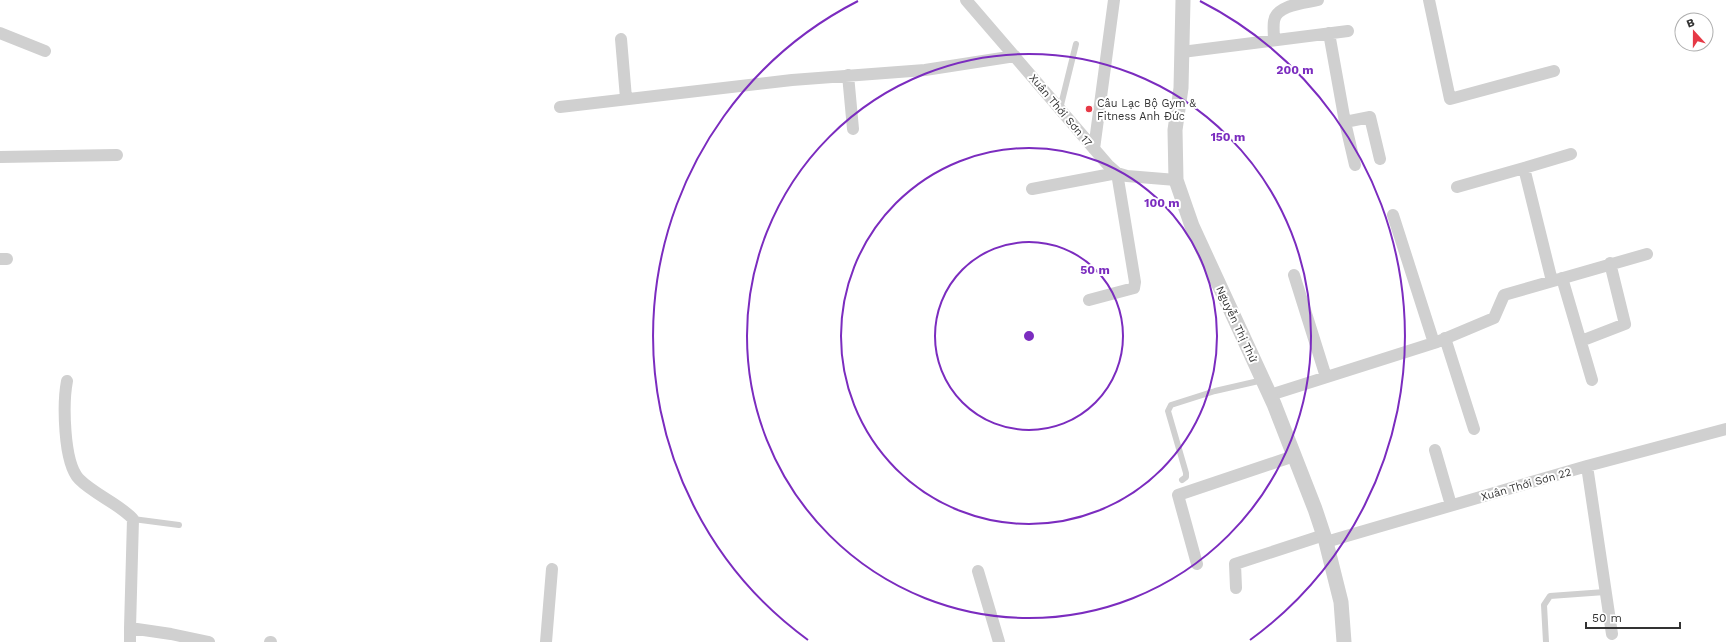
<svg xmlns="http://www.w3.org/2000/svg" width="1726" height="642" font-family="'Work Sans',sans-serif">
  <style>
    .lines { fill: none; stroke-linecap: round; stroke-linejoin: round }
    .service { stroke: #d0d0d0; stroke-width: 6 }
    .minor { stroke: #d0d0d0; stroke-width: 12 }
    .tertiary { stroke: #d0d0d0; stroke-width: 15 }
    .ring { fill: none; stroke: #7b2cbf; stroke-width: 2 }
    .poi-dot { fill: #e63946; stroke: #fff; stroke-width: 1.5 }
    .labels { text-anchor: middle; stroke-width: 4; stroke-linejoin: round; paint-order: stroke }
    .poi-label { font-size: 11px; fill: #333; stroke: #fff; text-anchor: start }
    .street-label { font-size: 11px; fill: #333; stroke: #fff }
    .centre { fill: #7b2cbf; stroke: #fff; stroke-width: 2 }
    .ring-label { font-size: 12px; text-anchor: middle; font-weight: bold; fill: #7b2cbf; stroke: #fff; stroke-width: 4; stroke-linejoin: round; paint-order: stroke }
  </style>
  <rect width="100%" height="100%" fill="#fff"/>
  <g class="lines">
    <path class="service" d="M 1060,109 L 1076,44
      M 1182,480 L 1186,477 L 1186,473 L 1168,411 L 1171,405 L 1215,391 L 1263,380
      M 133,519 L 179,525
      M 1546,642 L 1544,605 L 1550,596 L 1605,592"/>
    <path class="minor" d="M 966,0 L 1108,165 L 1117,173 L 1127,176 L 1176,180
      M 1429,0 L 1450,99 L 1554,71
      M 0,33 L 45,51
      M 1329,33 L 1345,122 L 1370,117 L 1380,159
      M 621,39 L 626,98
      M 1274,40 C 1274,34 1273,27 1274,21 C 1276,5 1305,3 1318,0
      M 1182,52 L 1348,31
      M 848,75 L 853,129
      M 560,107 L 792,80 L 925,70 L 1015,56
      M 1345,122 L 1355,165
      M 1094,149 L 1114,0
      M 0,157 L 117,155
      M 1524,168 L 1571,154
      M 1457,187 L 1524,168 L 1552,281
      M 1032,189 L 1117,173 L 1135,282 L 1134,288 L 1089,300
      M 1393,215 L 1434,343
      M 0,259 L 7,259
      M 1294,275 L 1326,377
      M 1562,278 L 1592,380
      M 1445,338 L 1474,429
      M 1581,341 L 1625,324 L 1610,263
      M 67,381 C 63,402 63,462 79,479 C 95,495 118,503 133,519 L 130,628 L 171,634 L 209,642
      M 1270,395 L 1437,342 L 1494,318 L 1504,295 L 1647,254
      M 1435,450 L 1451,505
      M 1587,466 L 1612,634
      M 1326,542 L 1587,466 L 1726,429
      M 1197,564 L 1178,495 L 1294,456
      M 978,571 L 999,642
      M 1236,588 L 1235,564 L 1324,535
      M 130,642 L 130,628
      M 270,642 L 271,642
      M 546,642 L 552,569"/>
    <path class="tertiary" d="M 1183,0 L 1181,88 L 1175,130 L 1176,180 L 1192,226 L 1274,404 L 1315,509 L 1326,542 L 1341,602 L 1344,642"/>
  </g>
  <g class="ring">
    <circle cx="1029" cy="336" r="94"/>
    <circle cx="1029" cy="336" r="188"/>
    <circle cx="1029" cy="336" r="282"/>
    <path d="M808 640A376 376 0 0 1 858 1M1200 1A376 376 0 0 1 1250 640"/>
  </g>
  <circle class="poi-dot" cx="1089" cy="109" r="4"/>
  <g class="labels">
    <g class="poi-label">
      <text x="1097" y="107">Câu Lạc Bộ Gym &amp;<tspan x="1097" dy="13">Fitness Anh Đức</tspan></text>
    </g>
    <g class="street-label">
      <text transform="translate(1061 110) rotate(50)" y="4">Xuân Thới Sơn 17</text>
      <text transform="translate(1237 324) rotate(65)" y="4">Nguyễn Thị Thử</text>
      <text transform="translate(1526 484) rotate(-16)" y="4">Xuân Thới Sơn 22</text>
    </g>
  </g>
  <circle cx="1029" cy="336" r="6" class="centre"/>
  <g class="ring-label">
    <text x="1295" y="74">200 m</text>
    <text x="1228" y="141">150 m</text>
    <text x="1162" y="207">100 m</text>
    <text x="1095" y="274">50 m</text>
  </g>
  <g transform="translate(1694 32) rotate(339)"><circle r="19" fill="#ffffff" stroke="#adadad"/>
  <path d="M0-3L7 15L0 10L-7 15Z" fill="#e63946"/>
  <text y="-6" font-size="11" font-weight="bold" text-anchor="middle" fill="#333333">B</text>
  </g>
  <path d="M1586 622v6h94v-6" fill="none" stroke="#333333" stroke-width="2"/>
  <text x="1592" y="622" font-size="12" fill="#333333" stroke="#ffffff" stroke-width="3" paint-order="stroke">50 m</text>
</svg>
